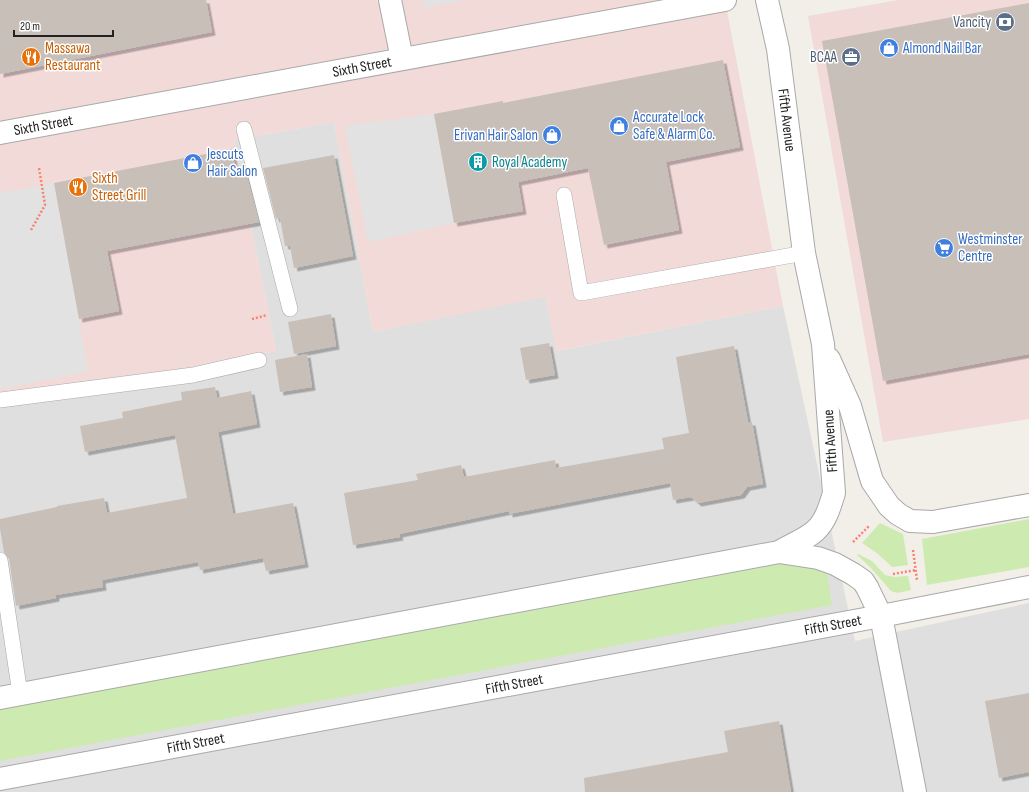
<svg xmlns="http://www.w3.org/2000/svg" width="1029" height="792" font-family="'Sofia Sans Condensed',sans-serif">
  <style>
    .residential { fill: #e0dfdf }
    .commercial { fill: #f2dad9 }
    .grass { fill: #cdebb0 }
    .parking { fill: #e2e2e2 }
    .building { fill: #c7bfb8; filter: url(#shadow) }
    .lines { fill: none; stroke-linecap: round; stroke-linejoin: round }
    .service-casing { stroke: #a9a9a9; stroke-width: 16 }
    .minor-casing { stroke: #a9a9a9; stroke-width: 24 }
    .tertiary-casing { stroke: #a9a9a9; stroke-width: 24 }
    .path { stroke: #fa8072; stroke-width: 2.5; stroke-dasharray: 2 2; stroke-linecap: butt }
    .service { stroke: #fff; stroke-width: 15 }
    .minor { stroke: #fff; stroke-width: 22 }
    .tertiary { stroke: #fff; stroke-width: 22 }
    .labels { text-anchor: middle; stroke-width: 3; stroke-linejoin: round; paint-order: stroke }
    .service-label { font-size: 15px; fill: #4e5e75; stroke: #fff; text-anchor: end }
    .food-label { font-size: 15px; fill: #c56008; stroke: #fff; text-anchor: start }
    .shop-label { font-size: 15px; fill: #366cbe; stroke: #fff; text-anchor: start }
    .street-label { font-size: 15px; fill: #222; stroke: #fff }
    .culture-label { font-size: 15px; fill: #0d838f; stroke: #fff; text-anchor: start }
  </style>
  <defs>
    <filter id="shadow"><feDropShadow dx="3.5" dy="3.5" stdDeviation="0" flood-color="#0004"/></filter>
  </defs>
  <rect width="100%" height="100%" fill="#f2efe9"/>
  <path class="residential" d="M 334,122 L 373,332 L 545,296 L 557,351 L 783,306 L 855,641 L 1029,603 L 1029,792 L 0,792 L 0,408 L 276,351 L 234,140 Z"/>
  <path class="commercial" d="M 0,0 L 377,0 L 378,4 L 395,0 L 725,0 L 783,306 L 556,351 L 545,297 L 373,332 L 334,122 L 234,140 L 276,351 L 0,408 Z
    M 898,0 L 1029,0 L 1029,419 L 883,442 L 808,16 Z"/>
  <path class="grass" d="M 1029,519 L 1029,567 L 927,585 L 922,539 Z
    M 880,523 L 903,534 L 908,565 L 892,567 L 878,554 L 862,543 Z
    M 858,554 L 872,561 L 885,575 L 894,577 L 908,576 L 911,590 L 897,593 L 891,591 L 870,567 L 857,555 Z
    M 782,562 L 801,562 L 827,571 L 832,605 L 0,761 L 0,707 Z"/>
  <path class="parking" d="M 423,0 L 465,0 L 424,8 Z
    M 434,114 L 454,223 L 368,242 L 345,126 Z
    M 54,183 L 88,371 L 6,388 L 0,387 L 0,193 Z"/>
  <path class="building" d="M 0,0 L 206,0 L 212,32 L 0,74 Z
    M 1029,3 L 1029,354 L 883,381 L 822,41 Z
    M 723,60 L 740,147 L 666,162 L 679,230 L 604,245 L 588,168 L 518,182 L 523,211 L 454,223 L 434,114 L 503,101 L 503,103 Z
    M 232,149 L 236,173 L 246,172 L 259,222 L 107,251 L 119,311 L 79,319 L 54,183 Z
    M 334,155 L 353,256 L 294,268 L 290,246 L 285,246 L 280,218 L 276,219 L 263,168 Z
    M 331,314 L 336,346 L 294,354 L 288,322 Z
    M 549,343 L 555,375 L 526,380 L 520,348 Z
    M 734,346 L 748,422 L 752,422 L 763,484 L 747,487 L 741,495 L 698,503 L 691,497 L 673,500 L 670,483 L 509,514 L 509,511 L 399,534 L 400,537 L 353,545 L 344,493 L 418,480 L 416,474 L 461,465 L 464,477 L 555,460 L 556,468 L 664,449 L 662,438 L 689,433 L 676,357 Z
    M 307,354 L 312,387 L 280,392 L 275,360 Z
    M 215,387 L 217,398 L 251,391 L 257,424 L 218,432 L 233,514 L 293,503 L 305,564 L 266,571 L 263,558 L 200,570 L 198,562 L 102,580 L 103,587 L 56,595 L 56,598 L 16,606 L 9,559 L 4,552 L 0,529 L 0,519 L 57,507 L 57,506 L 104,498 L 107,513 L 187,498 L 175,435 L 85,452 L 80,426 L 123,418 L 122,412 L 182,400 L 181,392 Z
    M 1029,693 L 1029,772 L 999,778 L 985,701 Z
    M 779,721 L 791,792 L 585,792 L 584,778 L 728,752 L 724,731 Z"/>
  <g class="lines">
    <g class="service-casing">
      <path id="service" d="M 244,129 L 290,309
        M 564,195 L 581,293 L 804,253
        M 0,400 L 193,375 L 259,360
        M 0,560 L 20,694"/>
    </g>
    <g class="minor-casing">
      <g id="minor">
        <path d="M 390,0 L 402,59"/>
        <path d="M 829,359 L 850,406 L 872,481 L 889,506 L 898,514 L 910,521 L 933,522 L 1029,505"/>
        <path d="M 779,552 L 818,558 L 835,564 L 853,574 L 863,581 L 867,587 L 881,616 L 915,792"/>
        <path d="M 0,698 L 779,552 C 790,545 805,540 815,531 C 826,521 830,506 834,493 L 823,344 L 804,253 L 778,49 L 767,0"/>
        <path id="s1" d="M 0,779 L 881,616 L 1029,587"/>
      </g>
    </g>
    <g class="tertiary-casing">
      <g id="tertiary">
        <path id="s2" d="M 0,133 L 725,0"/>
      </g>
    </g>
    <path class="path" d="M 31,230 L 45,205 L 39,168
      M 252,319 L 267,315
      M 853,542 L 869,526
      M 913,550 L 917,580
      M 893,574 L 916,570"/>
    <use href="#service" class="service"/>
    <use href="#minor" class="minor"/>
    <use href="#tertiary" class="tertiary"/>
  </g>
  <defs>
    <g id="bank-disc" transform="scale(1)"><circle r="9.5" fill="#5c6f8a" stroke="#fff"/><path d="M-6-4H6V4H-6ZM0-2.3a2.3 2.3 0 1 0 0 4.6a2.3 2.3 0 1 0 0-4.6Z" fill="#fff"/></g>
    <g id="shop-disc" transform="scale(1)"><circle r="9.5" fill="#3f7fe0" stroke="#fff"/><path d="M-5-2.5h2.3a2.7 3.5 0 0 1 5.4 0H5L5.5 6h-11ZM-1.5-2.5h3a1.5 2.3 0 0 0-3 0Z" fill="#fff"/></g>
    <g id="restaurant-disc" transform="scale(1)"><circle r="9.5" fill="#e8710a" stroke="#fff"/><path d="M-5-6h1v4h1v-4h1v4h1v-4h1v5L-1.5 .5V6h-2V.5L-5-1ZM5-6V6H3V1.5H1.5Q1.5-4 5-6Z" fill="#fff"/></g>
    <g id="office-disc" transform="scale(1)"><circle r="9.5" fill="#5c6f8a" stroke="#fff"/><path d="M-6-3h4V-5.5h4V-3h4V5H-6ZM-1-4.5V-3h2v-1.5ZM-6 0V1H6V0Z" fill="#fff"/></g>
    <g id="building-disc" transform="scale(1)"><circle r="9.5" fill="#0f9aa8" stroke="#fff"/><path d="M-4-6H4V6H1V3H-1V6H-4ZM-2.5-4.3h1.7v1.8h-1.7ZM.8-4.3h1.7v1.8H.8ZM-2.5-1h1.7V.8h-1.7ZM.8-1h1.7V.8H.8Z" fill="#fff"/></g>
    <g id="supermarket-disc" transform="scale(1)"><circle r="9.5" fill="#3f7fe0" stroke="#fff"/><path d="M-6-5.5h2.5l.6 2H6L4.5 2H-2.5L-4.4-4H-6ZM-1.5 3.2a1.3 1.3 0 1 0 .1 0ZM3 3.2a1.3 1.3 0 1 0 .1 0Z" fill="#fff"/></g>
  </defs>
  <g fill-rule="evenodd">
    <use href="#bank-disc" x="1005" y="22"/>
    <use href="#shop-disc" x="889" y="48"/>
    <use href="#restaurant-disc" x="31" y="57"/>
    <use href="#office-disc" x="851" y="57"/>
    <use href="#shop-disc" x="619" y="126"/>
    <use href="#shop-disc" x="552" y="135"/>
    <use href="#building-disc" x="478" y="162"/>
    <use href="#shop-disc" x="193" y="163"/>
    <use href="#restaurant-disc" x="78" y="187"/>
    <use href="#supermarket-disc" x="944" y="248"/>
  </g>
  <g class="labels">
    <g class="service-label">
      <text x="991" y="27">Vancity</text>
      <text x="837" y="62">BCAA</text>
    </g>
    <g class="food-label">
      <text x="45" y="53">Massawa<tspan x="45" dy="17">Restaurant</tspan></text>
      <text x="92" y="183">Sixth<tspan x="92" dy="17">Street Grill</tspan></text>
    </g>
    <g class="shop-label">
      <text x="903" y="53">Almond Nail Bar</text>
      <text x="633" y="122">Accurate Lock<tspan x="633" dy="17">Safe &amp; Alarm Co.</tspan></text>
      <text x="538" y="140" text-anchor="end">Erivan Hair Salon</text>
      <text x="207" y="159">Jescuts<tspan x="207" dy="17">Hair Salon</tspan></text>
      <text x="958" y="244">Westminster<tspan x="958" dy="17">Centre</tspan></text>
    </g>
    <g class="street-label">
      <text dy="5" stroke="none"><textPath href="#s2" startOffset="368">Sixth Street</textPath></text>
      <text transform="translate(787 120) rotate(83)" y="5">Fifth Avenue</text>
      <text dy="5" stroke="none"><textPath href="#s2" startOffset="44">Sixth Street</textPath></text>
      <text transform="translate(830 441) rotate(-94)" y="5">Fifth Avenue</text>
      <text dy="5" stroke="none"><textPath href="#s1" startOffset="847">Fifth Street</textPath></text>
      <text dy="5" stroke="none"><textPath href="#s1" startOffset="523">Fifth Street</textPath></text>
      <text dy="5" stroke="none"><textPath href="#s1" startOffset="199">Fifth Street</textPath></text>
    </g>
    <g class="culture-label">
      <text x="492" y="167">Royal Academy</text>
    </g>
  </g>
  <path d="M14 30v6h99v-6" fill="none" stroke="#222222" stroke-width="2"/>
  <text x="20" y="30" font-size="12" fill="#222222" stroke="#ffffff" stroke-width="3" paint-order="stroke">20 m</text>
</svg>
